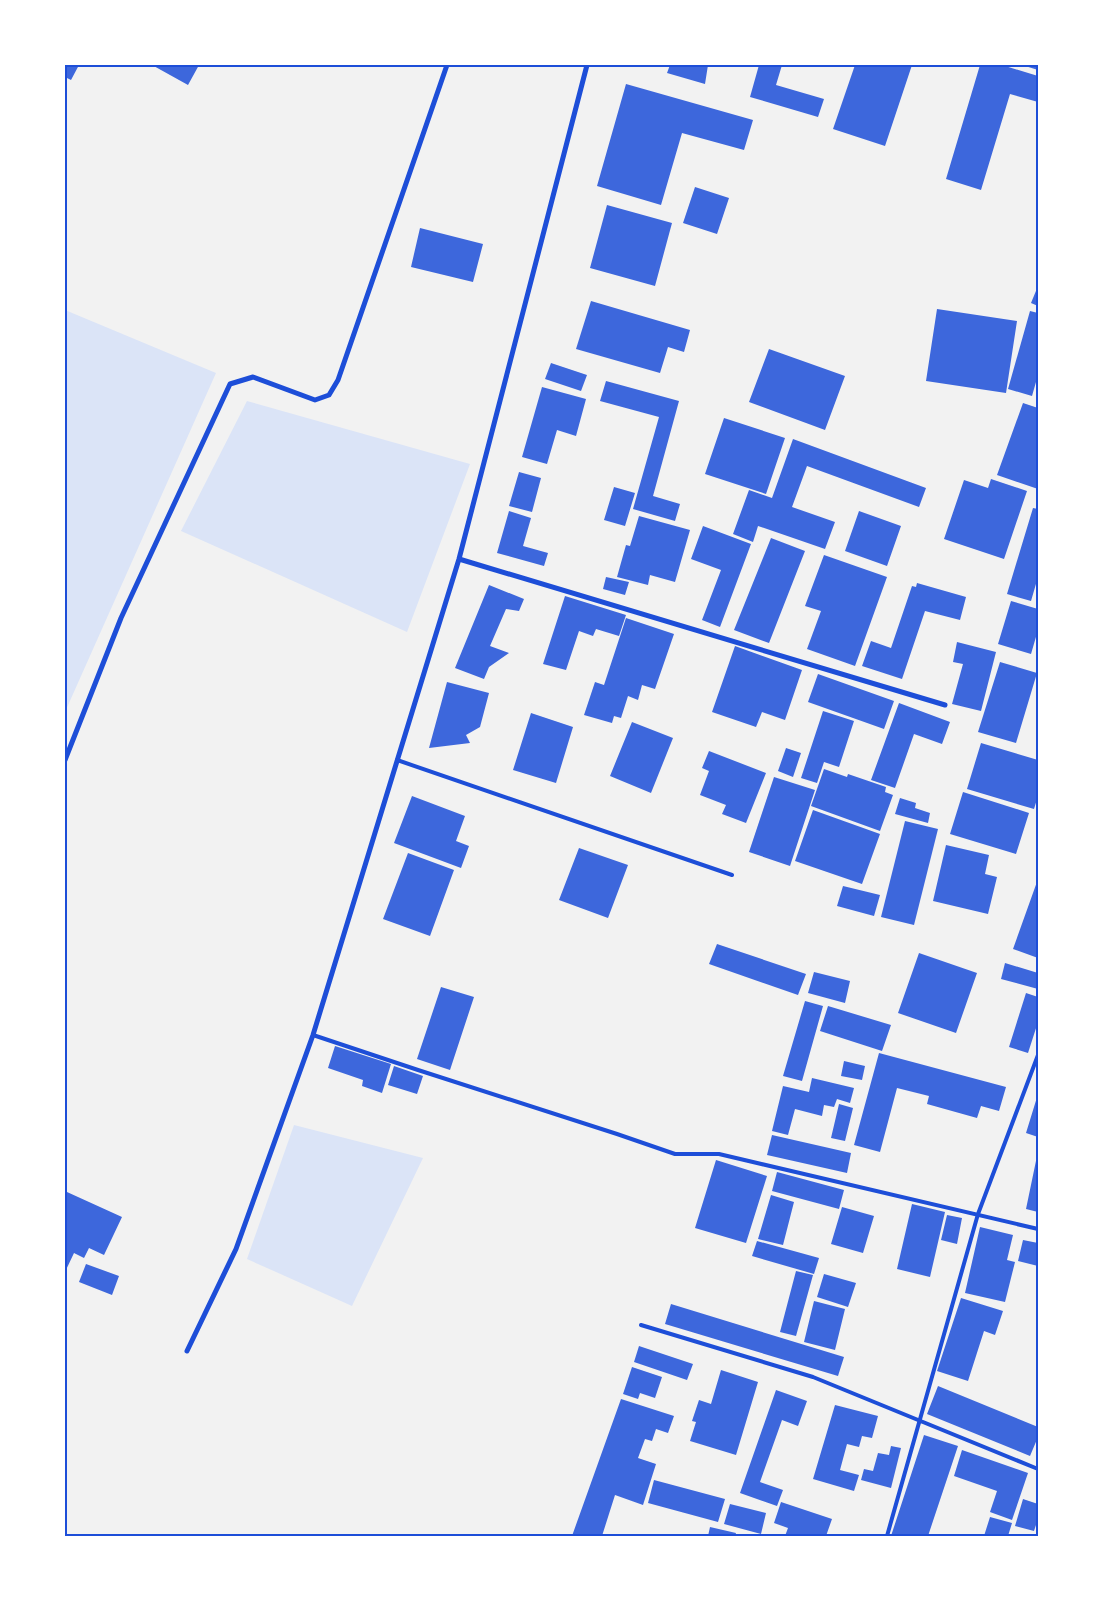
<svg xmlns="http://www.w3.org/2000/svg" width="1103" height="1601" font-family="'IBM Plex Sans',sans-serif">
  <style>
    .green { fill: #dbe4f7 }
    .building { fill: #3d67dc }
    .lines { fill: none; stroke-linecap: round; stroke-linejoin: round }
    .service { stroke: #1d4ed8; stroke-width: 4 }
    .minor { stroke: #1d4ed8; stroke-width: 5 }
    .neatline { fill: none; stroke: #1d4ed8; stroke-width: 2 }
  </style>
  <rect width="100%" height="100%" fill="#f2f2f2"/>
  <path class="green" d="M 65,310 L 216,373 L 65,712 Z
    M 247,401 L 470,464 L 407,632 L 181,531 Z
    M 294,1125 L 423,1158 L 352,1306 L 247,1259 Z"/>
  <path class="building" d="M 65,65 L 79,65 L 71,80 L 65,77 Z
    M 152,65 L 199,65 L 188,85 Z
    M 670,65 L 708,65 L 705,84 L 667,73 Z
    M 759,65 L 782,65 L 776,85 L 824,99 L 818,117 L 750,97 Z
    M 855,65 L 912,65 L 885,146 L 833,129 Z
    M 980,65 L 1002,65 L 1038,76 L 1038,102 L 1010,94 L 981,190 L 946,179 Z
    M 1022,65 L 1038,65 L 1038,70 Z
    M 626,84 L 753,120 L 744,150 L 682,133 L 661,205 L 597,186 Z
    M 695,187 L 729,198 L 717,234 L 683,223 Z
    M 607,205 L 672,223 L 655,286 L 590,268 Z
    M 420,228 L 483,244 L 473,282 L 411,267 Z
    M 1038,286 L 1038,306 L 1031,303 Z
    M 591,301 L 690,330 L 684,352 L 668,347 L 660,373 L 576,349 Z
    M 937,309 L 1017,321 L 1006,393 L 926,381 Z
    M 1030,311 L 1038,313 L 1038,375 L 1032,396 L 1008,389 Z
    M 769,349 L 845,376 L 825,430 L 749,402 Z
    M 551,363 L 587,375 L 581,391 L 545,379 Z
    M 606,381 L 679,401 L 653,496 L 680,504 L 675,521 L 633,509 L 659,417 L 600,401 Z
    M 542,387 L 586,399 L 576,436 L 557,430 L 547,464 L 522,457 Z
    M 1023,403 L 1038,408 L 1038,489 L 997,475 Z
    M 724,418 L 785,438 L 766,494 L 705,474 Z
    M 793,439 L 926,488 L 919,507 L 807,466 L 792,507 L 835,522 L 825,549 L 758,526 L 753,542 L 733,534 L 749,490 L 772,498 Z
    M 519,472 L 541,478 L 532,512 L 509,506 Z
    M 991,479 L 1027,491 L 1004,559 L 944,539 L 964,480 L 988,488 Z
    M 614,487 L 635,493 L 625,526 L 604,520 Z
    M 1033,508 L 1038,509 L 1038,577 L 1031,601 L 1007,594 Z
    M 509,511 L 531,518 L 523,546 L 548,553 L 544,566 L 497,553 Z
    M 859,511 L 901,526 L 887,566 L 845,551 Z
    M 639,516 L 690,530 L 675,582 L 650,575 L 648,585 L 617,577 L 626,545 L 630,546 Z
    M 703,526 L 751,544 L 720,627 L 702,620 L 721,570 L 691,559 Z
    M 771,538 L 805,551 L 769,643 L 734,630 Z
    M 824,555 L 887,577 L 855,666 L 807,649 L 821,611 L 805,606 Z
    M 606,577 L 629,582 L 625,595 L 603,589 Z
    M 917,583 L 966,597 L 960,620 L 925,611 L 902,679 L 862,666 L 871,641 L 891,648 L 912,586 L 916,587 Z
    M 489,585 L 524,599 L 519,611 L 506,609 L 490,646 L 509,653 L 489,667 L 484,679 L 455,668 Z
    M 565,596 L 626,615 L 619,636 L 596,629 L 593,636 L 579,631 L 566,670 L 543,664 Z
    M 1011,601 L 1038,609 L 1038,630 L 1031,654 L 998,644 Z
    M 626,618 L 674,634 L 655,689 L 642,685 L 638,700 L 628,696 L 621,718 L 614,716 L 612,723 L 584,715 L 595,682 L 604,685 Z
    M 957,642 L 996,652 L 981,711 L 952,704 L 963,664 L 953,662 Z
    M 735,646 L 802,670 L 785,720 L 762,712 L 756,727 L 712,712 Z
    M 1000,662 L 1037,673 L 1016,743 L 978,732 Z
    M 818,674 L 894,701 L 884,729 L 808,702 Z
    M 447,682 L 489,693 L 480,727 L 466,735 L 470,743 L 429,748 Z
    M 899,703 L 950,722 L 942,744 L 914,734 L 895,788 L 871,780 Z
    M 823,711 L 854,721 L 839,767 L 824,762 L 817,783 L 801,778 Z
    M 531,713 L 573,727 L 556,783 L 513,770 Z
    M 632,722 L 673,738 L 651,793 L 610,776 Z
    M 981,743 L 1038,760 L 1038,796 L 1034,809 L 967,789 Z
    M 786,748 L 801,753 L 793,777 L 778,771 Z
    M 709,751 L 766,773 L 746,823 L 722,814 L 726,805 L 700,795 L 709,771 L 702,768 Z
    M 824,769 L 847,777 L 848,774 L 886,787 L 885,792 L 893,795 L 880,831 L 811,806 Z
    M 774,777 L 815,790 L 790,866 L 749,852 Z
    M 963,792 L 1029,813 L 1016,854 L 950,834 Z
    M 412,796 L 465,816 L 456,841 L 469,846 L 461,868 L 394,843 Z
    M 900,798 L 916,803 L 915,808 L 930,813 L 928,823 L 895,814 Z
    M 813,810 L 880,834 L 862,884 L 795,861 Z
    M 905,821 L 938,829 L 914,925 L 881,917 Z
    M 946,845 L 989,855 L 985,874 L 997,877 L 988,914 L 933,901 Z
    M 579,848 L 628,865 L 608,918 L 559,900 Z
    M 408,853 L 454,870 L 430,936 L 383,919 Z
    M 1038,879 L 1038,958 L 1013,949 Z
    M 843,886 L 880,895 L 874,916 L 837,906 Z
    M 717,944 L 806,974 L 798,995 L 709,964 Z
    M 919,953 L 977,973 L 956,1033 L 898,1013 Z
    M 1005,963 L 1038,973 L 1038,989 L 1001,979 Z
    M 814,972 L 850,981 L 845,1003 L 808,993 Z
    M 441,987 L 474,997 L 450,1070 L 417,1059 Z
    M 1026,993 L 1038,997 L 1038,1022 L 1028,1053 L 1009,1047 Z
    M 805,1001 L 823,1006 L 802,1081 L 783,1076 Z
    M 828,1006 L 891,1025 L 882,1051 L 820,1031 Z
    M 335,1046 L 391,1064 L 382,1093 L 362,1086 L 363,1080 L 328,1068 Z
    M 879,1053 L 1006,1087 L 999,1111 L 981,1106 L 977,1118 L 927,1104 L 929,1096 L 897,1088 L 880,1152 L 854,1145 Z
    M 844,1061 L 865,1066 L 862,1080 L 841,1076 Z
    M 394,1066 L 423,1076 L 417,1094 L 388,1085 Z
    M 812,1078 L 854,1088 L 850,1103 L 837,1099 L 834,1107 L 824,1105 L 822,1116 L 795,1109 L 788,1135 L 772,1131 L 783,1086 L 809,1092 Z
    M 1038,1094 L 1038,1137 L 1026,1133 Z
    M 839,1104 L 853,1108 L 845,1141 L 831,1138 Z
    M 772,1135 L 851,1153 L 847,1173 L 767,1155 Z
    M 1037,1156 L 1038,1157 L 1038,1212 L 1026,1209 Z
    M 716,1160 L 767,1176 L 746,1243 L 695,1228 Z
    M 777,1172 L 844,1190 L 839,1209 L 772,1191 Z
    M 67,1192 L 122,1217 L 104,1255 L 89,1248 L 84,1258 L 74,1253 L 65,1272 L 65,1196 Z
    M 771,1195 L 794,1202 L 783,1245 L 758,1239 Z
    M 912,1204 L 945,1212 L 930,1277 L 897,1269 Z
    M 842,1207 L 874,1216 L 863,1253 L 831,1244 Z
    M 947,1215 L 962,1218 L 957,1244 L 941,1240 Z
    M 980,1227 L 1013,1235 L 1007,1260 L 1015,1262 L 1005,1302 L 965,1293 Z
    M 1023,1240 L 1038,1243 L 1038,1266 L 1018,1261 Z
    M 757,1241 L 819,1258 L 814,1274 L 752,1256 Z
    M 86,1264 L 119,1276 L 112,1295 L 79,1282 Z
    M 796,1271 L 813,1275 L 796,1336 L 780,1332 Z
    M 824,1274 L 856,1283 L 848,1307 L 817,1297 Z
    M 961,1298 L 1003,1311 L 995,1335 L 984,1331 L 968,1381 L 937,1371 Z
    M 814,1301 L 845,1309 L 835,1350 L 804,1342 Z
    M 671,1304 L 844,1357 L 838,1376 L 665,1324 Z
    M 639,1346 L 693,1364 L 687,1380 L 634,1362 Z
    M 632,1367 L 662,1377 L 655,1398 L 640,1393 L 638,1399 L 623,1394 Z
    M 721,1370 L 758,1382 L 736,1455 L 690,1441 L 696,1422 L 692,1421 L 699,1400 L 711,1404 Z
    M 938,1386 L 1038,1427 L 1038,1437 L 1030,1456 L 927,1414 Z
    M 776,1390 L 807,1401 L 798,1426 L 782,1420 L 760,1482 L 783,1490 L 777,1506 L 740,1493 Z
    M 621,1399 L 674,1416 L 668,1433 L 656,1429 L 652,1441 L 645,1439 L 638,1458 L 656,1464 L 643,1505 L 615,1495 L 602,1536 L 572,1536 Z
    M 835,1405 L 878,1416 L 872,1438 L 862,1436 L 859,1447 L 847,1444 L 840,1470 L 859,1475 L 854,1491 L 813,1479 Z
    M 924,1435 L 958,1446 L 928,1536 L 891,1536 Z
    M 891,1446 L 901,1448 L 891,1488 L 861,1480 L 864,1469 L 873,1471 L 878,1453 L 889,1455 Z
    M 962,1450 L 1028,1473 L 1012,1520 L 990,1512 L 997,1491 L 954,1476 Z
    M 654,1480 L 725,1499 L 718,1522 L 648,1503 Z
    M 1023,1499 L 1038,1504 L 1038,1519 L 1034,1531 L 1015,1526 Z
    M 781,1502 L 832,1519 L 826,1536 L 785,1536 L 788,1528 L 774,1523 Z
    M 730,1504 L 766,1513 L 761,1534 L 724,1524 Z
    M 990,1517 L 1012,1523 L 1008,1536 L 984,1536 Z
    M 710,1527 L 736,1533 L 735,1536 L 708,1536 Z"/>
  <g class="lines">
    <path class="service" d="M 397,760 L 732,875
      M 313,1035 L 418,1070 L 617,1134 L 675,1154 L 719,1154 L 1038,1229
      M 641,1325 L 813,1377 L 1038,1469
      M 887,1536 L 978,1214 L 1038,1055"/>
    <path class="minor" d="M 459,559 L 945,705
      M 65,760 L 121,618 L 230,384 L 253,377 L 315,400 L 329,395 L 338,380 L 447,65
      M 187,1351 L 236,1249 L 313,1035 L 459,559 L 587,65"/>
  </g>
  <rect width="1103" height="1601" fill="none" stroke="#ffffff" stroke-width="132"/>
  <rect x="66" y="66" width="971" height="1469" class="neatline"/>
</svg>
